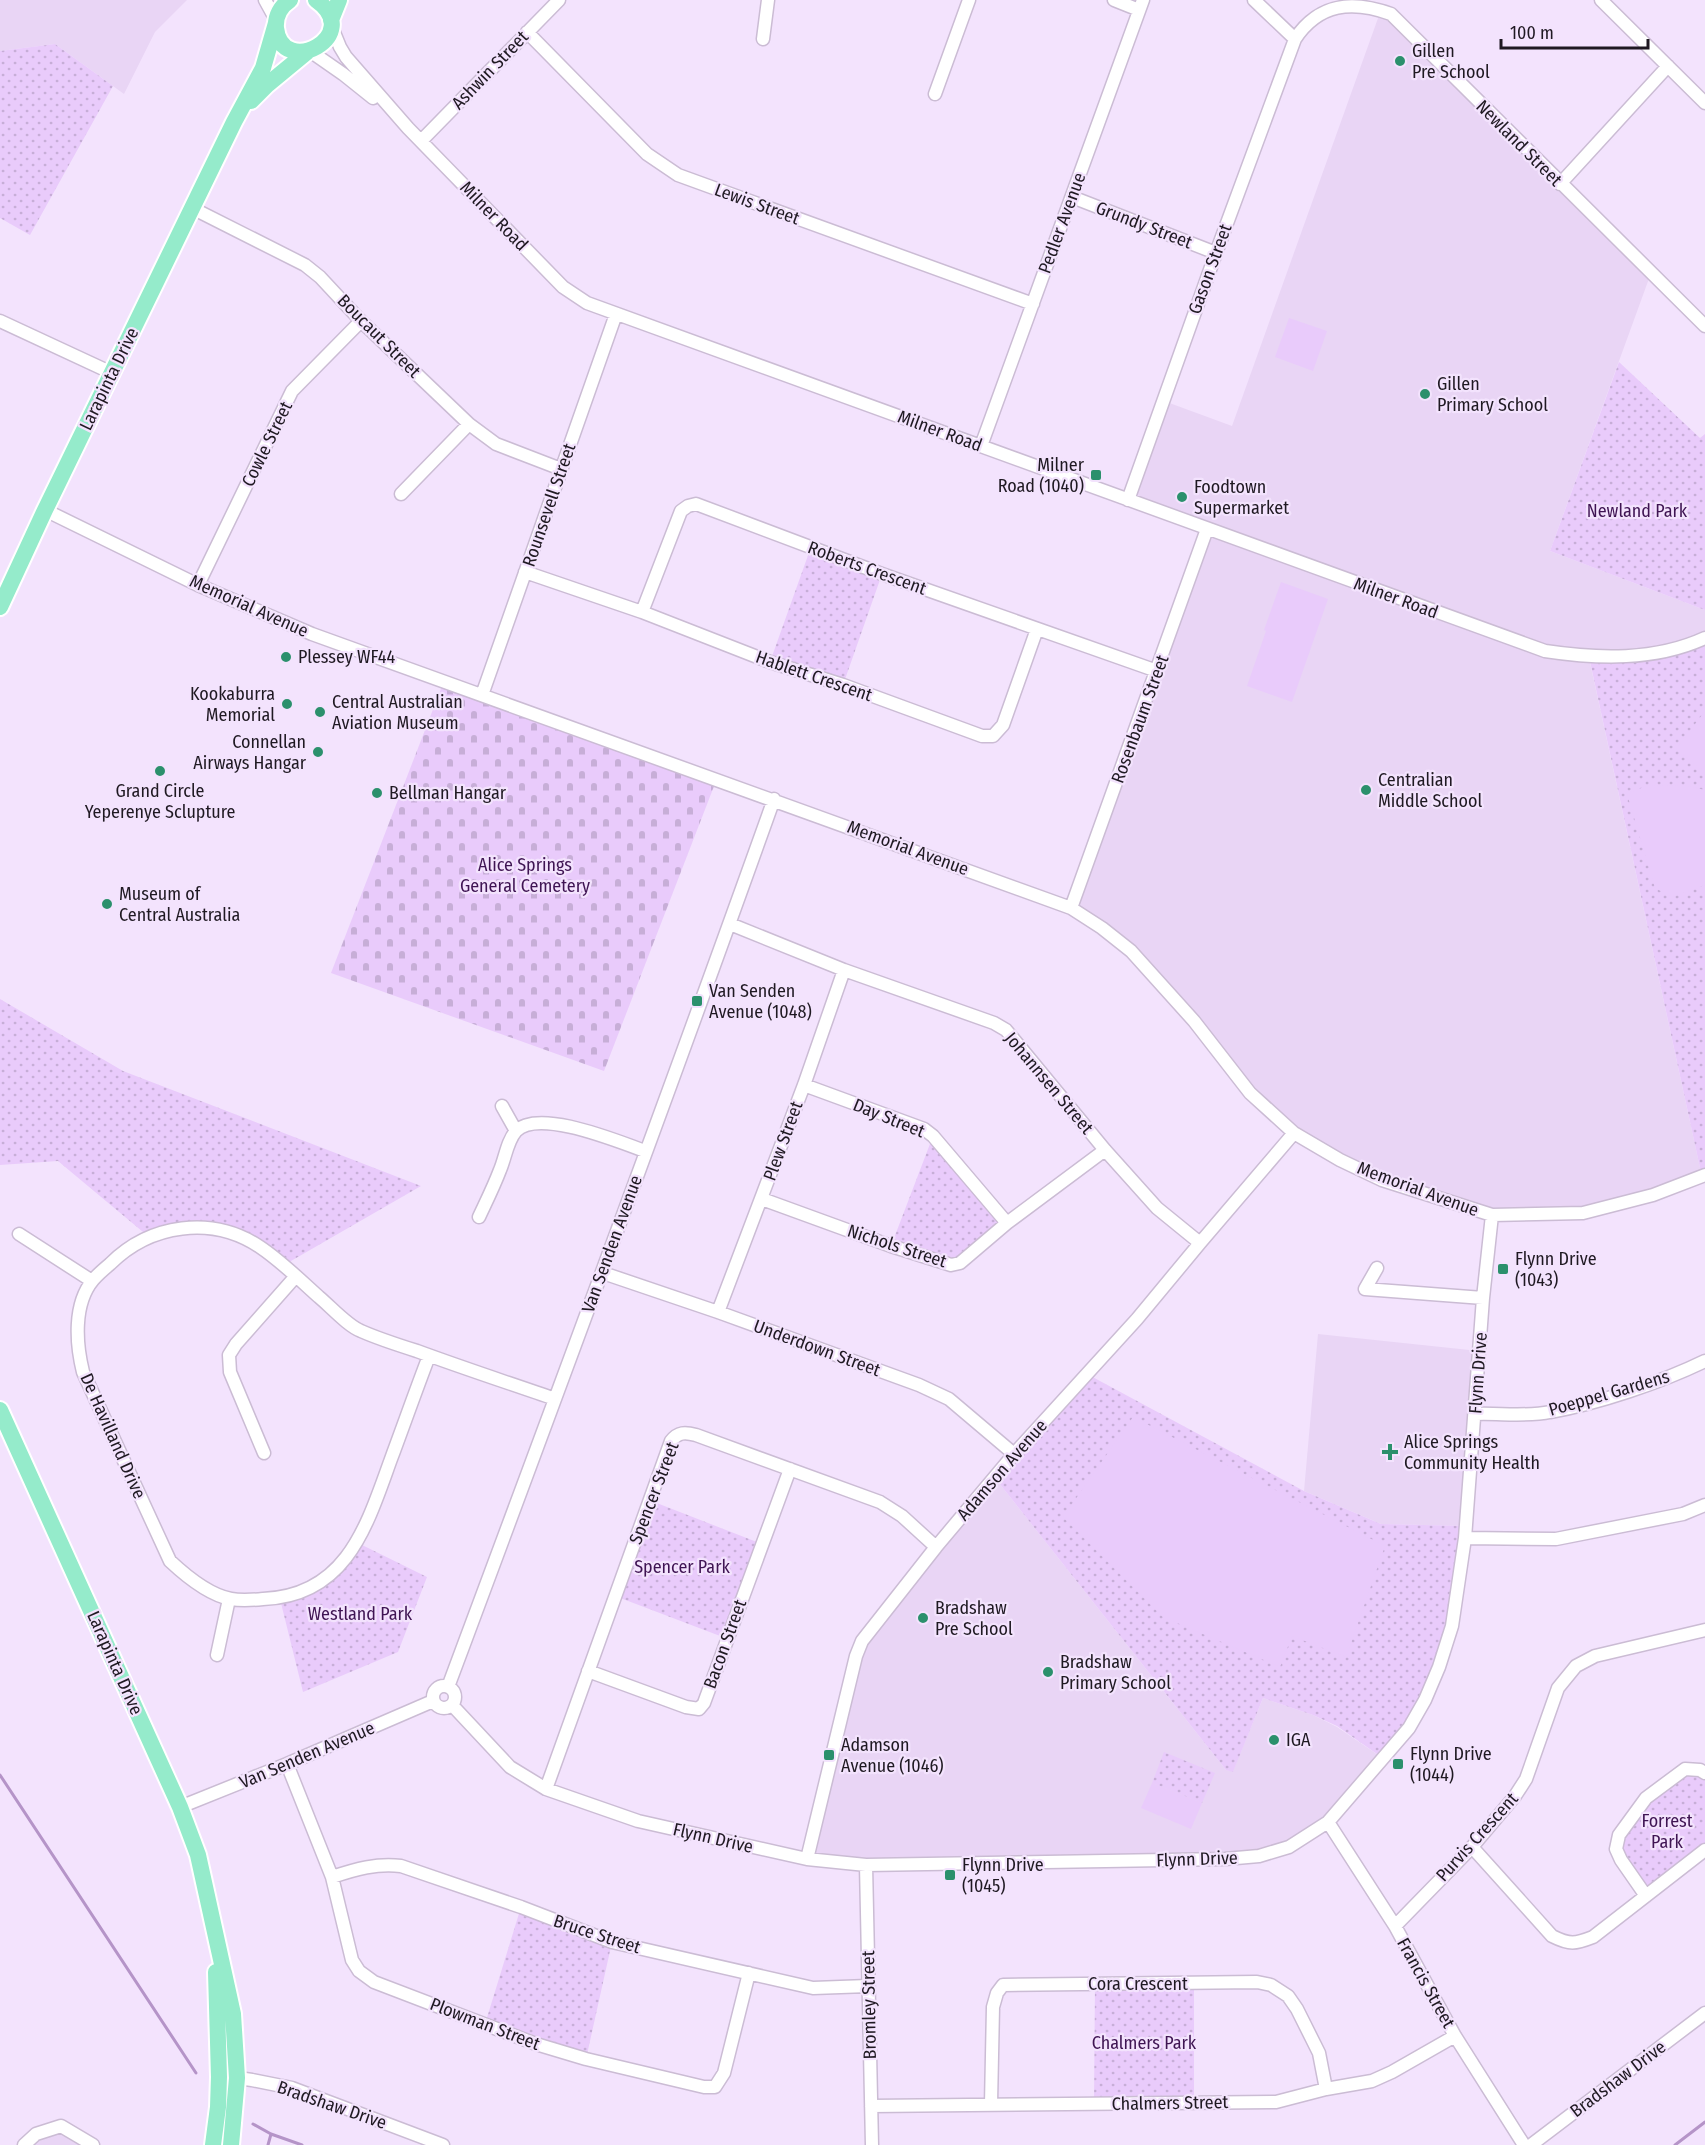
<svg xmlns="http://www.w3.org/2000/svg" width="1705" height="2145" font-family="'Fira Sans Condensed',sans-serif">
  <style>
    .built { fill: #e9d5f5 }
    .grass { fill: url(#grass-dots) }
    .cemetery { fill: url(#cemetery-stones) }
    .garden { fill: #e9cbfb }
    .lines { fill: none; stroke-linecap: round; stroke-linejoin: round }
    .stream { stroke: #b594c8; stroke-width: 3 }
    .minor-casing { stroke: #cbbcd4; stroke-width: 15 }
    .major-casing { stroke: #fff; stroke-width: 20 }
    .minor { stroke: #fff; stroke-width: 12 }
    .major { stroke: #95ebcb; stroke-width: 16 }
    .poi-dot { fill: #2b906c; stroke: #f3e3fd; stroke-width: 2 }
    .labels { text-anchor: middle; stroke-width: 4.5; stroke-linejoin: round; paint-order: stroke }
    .poi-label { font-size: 18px; fill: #1f1922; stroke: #f3e3fd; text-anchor: start }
    .street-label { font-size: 18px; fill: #1f1922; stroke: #f3e3fd }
    .park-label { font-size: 18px; fill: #3f1453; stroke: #f3e3fd }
  </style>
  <defs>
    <pattern id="grass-dots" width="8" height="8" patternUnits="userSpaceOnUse" patternTransform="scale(1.5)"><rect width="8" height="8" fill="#e9cbfb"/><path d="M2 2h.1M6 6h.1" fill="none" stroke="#c7aed7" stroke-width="1.8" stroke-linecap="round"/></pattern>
    <pattern id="cemetery-stones" width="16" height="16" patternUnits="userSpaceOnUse" patternTransform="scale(1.5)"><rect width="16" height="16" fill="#e9cbfb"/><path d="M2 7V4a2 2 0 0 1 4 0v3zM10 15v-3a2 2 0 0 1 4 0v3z" fill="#c7aed7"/></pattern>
  </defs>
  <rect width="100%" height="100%" fill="#f3e3fd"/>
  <path class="built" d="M 0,0 L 187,0 L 155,32 L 124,94 L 55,44 L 0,51 Z
    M 1382,7 L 1651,273 L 1550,551 L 1705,610 L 1705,638 L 1693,643 L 1589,658 L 1702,1177 L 1583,1213 L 1492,1215 L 1429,1196 L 1294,1133 L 1131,951 L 1071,908 L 1207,529 L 1128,500 L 1164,401 L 1232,426 Z
    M 1318,1334 L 1479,1351 L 1466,1526 L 1381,1524 L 1304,1491 Z
    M 995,1478 L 1226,1770 L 1233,1771 L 1263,1698 L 1313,1715 L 1337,1727 L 1384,1759 L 1328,1822 L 1289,1847 L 1225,1859 L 807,1859 L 856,1656 Z
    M 52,2127 L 93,2145 L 24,2145 Z"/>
  <path class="grass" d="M 55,44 L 113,86 L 30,235 L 0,218 L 0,51 Z
    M 1619,362 L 1700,438 L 1705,434 L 1705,610 L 1550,551 Z
    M 811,547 L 882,574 L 843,685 L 770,662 Z
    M 1705,638 L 1705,1175 L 1702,1177 L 1589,657 L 1619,657 Z
    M 0,999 L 123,1071 L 421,1186 L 284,1265 L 214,1229 L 149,1237 L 58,1161 L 0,1165 Z
    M 933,1136 L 1007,1223 L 960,1263 L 891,1246 Z
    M 1087,1374 L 1304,1491 L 1381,1524 L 1466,1526 L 1439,1667 L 1384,1759 L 1337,1726 L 1313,1715 L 1263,1698 L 1233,1772 L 1226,1770 L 995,1478 Z
    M 649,1500 L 762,1544 L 728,1639 L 615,1596 Z
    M 358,1543 L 427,1577 L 398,1652 L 303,1692 L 280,1599 L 304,1592 Z
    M 1164,1752 L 1215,1773 L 1202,1803 L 1152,1783 Z
    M 1685,1769 L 1705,1773 L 1705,1850 L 1646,1896 L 1621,1860 L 1619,1835 L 1646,1798 Z
    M 521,1907 L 612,1942 L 586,2059 L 485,2024 Z
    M 1095,1984 L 1194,1984 L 1194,2103 L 1094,2104 Z"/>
  <path class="cemetery" d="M 444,681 L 716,781 L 604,1071 L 331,973 Z"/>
  <path class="garden" d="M 1289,318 L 1327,331 L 1313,371 L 1275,357 Z
    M 1281,582 L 1328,599 L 1292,702 L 1247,686 L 1266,631 L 1264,630 Z
    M 1705,711 L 1705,772 L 1676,749 Z
    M 1684,785 L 1705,790 L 1705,885 L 1672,897 L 1655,888 L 1627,794 L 1646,786 Z
    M 1133,1417 L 1385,1546 L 1346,1657 L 1292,1636 L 1280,1667 L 1163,1617 L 1063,1517 Z
    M 1152,1783 L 1202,1803 L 1191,1829 L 1141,1808 Z"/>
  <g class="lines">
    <path class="stream" d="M 0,1775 L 196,2073
      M 253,2124 L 271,2134 L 302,2145
      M 268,2145 L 271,2134
      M 1675,2145 L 1705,2122"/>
    <g class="minor-casing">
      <path id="minor" d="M 265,0 L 276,20
        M 1114,0 L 1139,10
        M 1254,0 L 1295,39
        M 1601,0 L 1705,103
        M 331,25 L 340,47 L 346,57 L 408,128 L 563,287 L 587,303 L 1545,651 C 1598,659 1655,661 1705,638
        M 527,32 L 647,154 L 678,175 L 1033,304
        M 763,39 L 768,0
        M 310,51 L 343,74 L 373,98
        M 935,94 L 969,0
        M 421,141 L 559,0
        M 1560,184 L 1668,66
        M 1072,197 L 1216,253
        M 192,208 L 305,265 L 320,277 L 361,321 L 469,424 L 496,444 L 561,469
        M 0,321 L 112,373
        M 981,446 L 1143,0
        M 401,494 L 469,424
        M 1128,500 L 1216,253 L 1295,39 C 1319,3 1352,0 1391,14 L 1705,326
        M 45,510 L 198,585 L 312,634 L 1071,908 L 1102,928 L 1131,951 L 1194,1021 L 1250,1093 L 1294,1133 L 1340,1160 L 1382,1180 L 1492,1215 L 1583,1213 L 1653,1195 L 1705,1175
        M 525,572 L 642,612 L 770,662 L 843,685 L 982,736 L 993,736 L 1003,725 L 1037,629
        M 198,585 L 292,391 L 361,321
        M 642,612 L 681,511 L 688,506 L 696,504 L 882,574 L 1157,671
        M 482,695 L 616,314
        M 1071,908 L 1207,529
        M 730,924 L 844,970 L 994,1023 L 1006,1030 L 1105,1150 L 1157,1208 L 1200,1243
        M 804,1085 L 924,1129 L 933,1136 L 1007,1223
        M 502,1106 L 516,1131
        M 762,1199 L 891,1246 L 951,1265 L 960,1263 L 1007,1223 L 1105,1150
        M 479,1217 C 486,1202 494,1186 500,1170 C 505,1159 507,1141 516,1131 C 539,1108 619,1142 645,1151
        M 19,1234 L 92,1281
        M 1377,1268 L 1365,1289 L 1483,1298
        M 603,1273 L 718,1312 L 919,1385 L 949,1399 L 1014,1454
        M 718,1312 L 804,1085 L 844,970
        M 429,1356 C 416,1390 404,1424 391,1459 C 367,1525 347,1596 263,1599 C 253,1600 242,1601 231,1599 C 209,1595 186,1576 170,1561 L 83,1372 C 76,1344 73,1304 93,1280 C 98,1274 104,1269 110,1264 C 150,1224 212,1215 260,1247 C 281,1261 300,1280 319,1297 C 331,1307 348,1326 361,1331 C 379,1339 398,1345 417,1351 C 463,1368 509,1383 555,1399
        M 1476,1414 C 1499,1413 1527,1417 1550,1412 C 1597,1404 1662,1382 1705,1361
        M 264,1453 L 230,1372 L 229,1355 L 236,1344 L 296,1276
        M 1465,1538 L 1556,1539 L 1683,1514 L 1705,1505
        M 217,1655 L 229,1599
        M 588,1671 L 686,1707 L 699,1709 L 704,1703 L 790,1469
        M433 1697a11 11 0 1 1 22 0a11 11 0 1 1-22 0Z
        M 448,1687 C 558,1392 668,1096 774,799
        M 452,1705 L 510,1767 L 546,1789 L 638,1821 L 807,1859 L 866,1865 L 1225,1859 L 1259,1856 L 1289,1847 L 1328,1822 L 1409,1728 L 1425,1700 L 1439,1667 L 1452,1626 L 1465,1538 L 1483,1298 L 1492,1215
        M 287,1764 L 332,1877 L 352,1960 L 359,1971 L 374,1982 L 536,2044 L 586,2059 L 704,2087 L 715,2087 L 724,2073 L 749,1973
        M 546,1789 L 671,1441 C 678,1432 685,1432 696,1435 L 880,1502 L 902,1516 L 936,1547
        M 180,1807 L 287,1764 L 433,1701
        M 1328,1822 L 1395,1926 L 1455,2036 L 1524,2145
        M 1472,1847 L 1552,1936 C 1570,1945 1575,1944 1593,1937 L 1705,1850
        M 807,1859 L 856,1656 L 862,1641 L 936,1547 L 1014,1454 L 1137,1319 L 1200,1243 L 1294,1133
        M 866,1865 L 872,2145
        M 332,1877 C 356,1869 377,1863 401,1866 L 521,1907 L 612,1942 L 813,1988 L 868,1986
        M 1646,1896 L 1621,1860 L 1616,1849 L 1619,1835 L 1646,1798 L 1685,1769 L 1700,1770 L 1705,1773
        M 1395,1926 L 1472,1847 L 1515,1796 L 1526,1779 L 1558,1688 L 1576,1666 L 1595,1656 L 1705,1630
        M 231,2077 L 252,2080 L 292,2088 L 443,2145
        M 991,2104 L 993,2007 L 997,1993 L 1003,1985 L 1257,1982 L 1271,1985 L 1288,1996 L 1297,2009 L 1319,2053 L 1326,2089
        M 871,2106 L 1276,2102 L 1326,2089 L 1372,2081 L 1392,2072 L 1455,2036
        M 24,2145 L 36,2134 L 61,2126 L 93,2145
        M 1531,2145 L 1705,2013"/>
    </g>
    <g class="major-casing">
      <path id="major" d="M 290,0 C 281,6 275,16 276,28 C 282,80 366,35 316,0
        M 331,20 L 339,0
        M 251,101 L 267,85 L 307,52
        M 0,607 L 45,510 L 234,122 L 263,68 L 276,23
        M 0,1410 L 180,1807 L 198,1855 L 233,2014 L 237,2078 L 231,2145
        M 213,2145 L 218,2107 L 219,2077 L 216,1972"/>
    </g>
    <use href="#minor" class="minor"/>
    <use href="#major" class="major"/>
  </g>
  <g class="poi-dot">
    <circle cx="1400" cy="61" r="6"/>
    <circle cx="1425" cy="394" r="6"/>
    <rect x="1090" y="469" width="12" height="12" rx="3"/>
    <circle cx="1182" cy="497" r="6"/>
    <circle cx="286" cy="657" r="6"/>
    <circle cx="287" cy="704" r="6"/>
    <circle cx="320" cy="712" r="6"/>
    <circle cx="318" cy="752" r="6"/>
    <circle cx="160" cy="771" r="6"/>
    <circle cx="1366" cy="790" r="6"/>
    <circle cx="377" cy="793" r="6"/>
    <circle cx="107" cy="904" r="6"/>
    <rect x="691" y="995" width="12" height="12" rx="3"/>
    <rect x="1497" y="1263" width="12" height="12" rx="3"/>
    <path d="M1387 1443h6v6h6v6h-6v6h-6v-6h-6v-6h6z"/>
    <circle cx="923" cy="1618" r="6"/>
    <circle cx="1048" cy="1672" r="6"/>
    <circle cx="1274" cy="1740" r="6"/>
    <rect x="823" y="1749" width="12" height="12" rx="3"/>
    <rect x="1392" y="1758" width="12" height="12" rx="3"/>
    <rect x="944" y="1869" width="12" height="12" rx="3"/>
  </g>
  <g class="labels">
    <g class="poi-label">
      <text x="1412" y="57">Gillen<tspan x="1412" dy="21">Pre School</tspan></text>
      <text x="1437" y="390">Gillen<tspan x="1437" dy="21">Primary School</tspan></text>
      <text x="1084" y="471" text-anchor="end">Milner<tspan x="1084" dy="21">Road (1040)</tspan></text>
      <text x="1194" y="493">Foodtown<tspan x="1194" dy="21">Supermarket</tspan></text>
      <text x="298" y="663">Plessey WF44</text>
      <text x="275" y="700" text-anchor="end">Kookaburra<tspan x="275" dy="21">Memorial</tspan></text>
      <text x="332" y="708">Central Australian<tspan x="332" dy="21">Aviation Museum</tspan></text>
      <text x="306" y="748" text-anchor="end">Connellan<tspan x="306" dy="21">Airways Hangar</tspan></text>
      <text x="1378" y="786">Centralian<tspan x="1378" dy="21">Middle School</tspan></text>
      <text x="160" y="797" text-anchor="middle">Grand Circle<tspan x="160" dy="21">Yeperenye Sclupture</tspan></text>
      <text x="389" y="799">Bellman Hangar</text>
      <text x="119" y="900">Museum of<tspan x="119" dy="21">Central Australia</tspan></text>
      <text x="709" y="997">Van Senden<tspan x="709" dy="21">Avenue (1048)</tspan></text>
      <text x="1515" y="1265">Flynn Drive<tspan x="1515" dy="21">(1043)</tspan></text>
      <text x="1404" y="1448">Alice Springs<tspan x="1404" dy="21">Community Health</tspan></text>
      <text x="935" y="1614">Bradshaw<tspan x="935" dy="21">Pre School</tspan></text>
      <text x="1060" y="1668">Bradshaw<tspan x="1060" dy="21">Primary School</tspan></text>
      <text x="1286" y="1746">IGA</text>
      <text x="841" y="1751">Adamson<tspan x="841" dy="21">Avenue (1046)</tspan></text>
      <text x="1410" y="1760">Flynn Drive<tspan x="1410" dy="21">(1044)</tspan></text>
      <text x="962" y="1871">Flynn Drive<tspan x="962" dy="21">(1045)</tspan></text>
    </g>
    <g class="street-label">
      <text transform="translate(490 70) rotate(-46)" y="6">Ashwin Street</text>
      <text transform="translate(1519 143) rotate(45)" y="6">Newland Street</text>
      <text transform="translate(757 204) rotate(20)" y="6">Lewis Street</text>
      <text transform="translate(494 216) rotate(46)" y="6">Milner Road</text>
      <text transform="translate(1062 223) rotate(-70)" y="6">Pedler Avenue</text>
      <text transform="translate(1144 225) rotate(21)" y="6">Grundy Street</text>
      <text transform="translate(1210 269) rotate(-70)" y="6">Gason Street</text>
      <text transform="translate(379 336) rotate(45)" y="6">Boucaut Street</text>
      <text transform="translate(109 379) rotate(-64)" y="6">Larapinta Drive</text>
      <text transform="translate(940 431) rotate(20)" y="6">Milner Road</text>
      <text transform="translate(267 444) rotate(-64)" y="6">Cowle Street</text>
      <text transform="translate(549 505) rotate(-71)" y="6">Rounsevell Street</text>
      <text transform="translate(867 568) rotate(20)" y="6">Roberts Crescent</text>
      <text transform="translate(1396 598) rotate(20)" y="6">Milner Road</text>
      <text transform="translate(249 606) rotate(24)" y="6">Memorial Avenue</text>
      <text transform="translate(814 676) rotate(19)" y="6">Hablett Crescent</text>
      <text transform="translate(1140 719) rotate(-70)" y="6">Rosenbaum Street</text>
      <text transform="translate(908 848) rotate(20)" y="6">Memorial Avenue</text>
      <text transform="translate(1049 1083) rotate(50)" y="6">Johannsen Street</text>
      <text transform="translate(889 1118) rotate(22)" y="6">Day Street</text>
      <text transform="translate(783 1141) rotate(-70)" y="6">Plew Street</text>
      <text transform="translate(1418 1189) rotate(20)" y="6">Memorial Avenue</text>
      <text transform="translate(612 1244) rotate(-70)" y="6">Van Senden Avenue</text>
      <text transform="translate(897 1246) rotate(18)" y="6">Nichols Street</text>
      <text transform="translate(817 1348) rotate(20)" y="6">Underdown Street</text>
      <text transform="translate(1478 1373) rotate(-86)" y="6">Flynn Drive</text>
      <text transform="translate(1609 1393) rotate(-16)" y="6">Poeppel Gardens</text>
      <text transform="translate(113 1436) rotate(66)" y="6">De Havilland Drive</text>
      <text transform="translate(1002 1470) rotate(-49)" y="6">Adamson Avenue</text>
      <text transform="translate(654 1493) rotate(-69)" y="6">Spencer Street</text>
      <text transform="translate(725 1644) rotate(-70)" y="6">Bacon Street</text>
      <text transform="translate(115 1663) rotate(66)" y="6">Larapinta Drive</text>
      <text transform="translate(307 1755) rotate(-23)" y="6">Van Senden Avenue</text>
      <text transform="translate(1477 1837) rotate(-48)" y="6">Purvis Crescent</text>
      <text transform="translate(713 1838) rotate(13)" y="6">Flynn Drive</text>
      <text transform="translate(1197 1859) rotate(-2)" y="6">Flynn Drive</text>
      <text transform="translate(597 1934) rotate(18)" y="6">Bruce Street</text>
      <text transform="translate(1426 1983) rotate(61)" y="6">Francis Street</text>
      <text x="1138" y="1990">Cora Crescent</text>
      <text transform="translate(869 2005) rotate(-91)" y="6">Bromley Street</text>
      <text transform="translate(485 2024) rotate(21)" y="6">Plowman Street</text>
      <text transform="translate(1618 2079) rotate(-37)" y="6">Bradshaw Drive</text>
      <text transform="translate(1170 2103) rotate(-1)" y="6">Chalmers Street</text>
      <text transform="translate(332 2105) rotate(19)" y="6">Bradshaw Drive</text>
    </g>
    <g class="park-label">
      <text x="1637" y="517">Newland Park</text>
      <text x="525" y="871">Alice Springs<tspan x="525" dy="21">General Cemetery</tspan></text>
      <text x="682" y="1573">Spencer Park</text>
      <text x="360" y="1620">Westland Park</text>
      <text x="1667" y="1827">Forrest<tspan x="1667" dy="21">Park</tspan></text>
      <text x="1144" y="2049">Chalmers Park</text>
    </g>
  </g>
  <path d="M1501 39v9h147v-9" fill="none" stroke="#1f1922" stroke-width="3"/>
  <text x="1510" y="39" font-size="18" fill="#1f1922" stroke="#f3e3fd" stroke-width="4.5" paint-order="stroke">100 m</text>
</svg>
